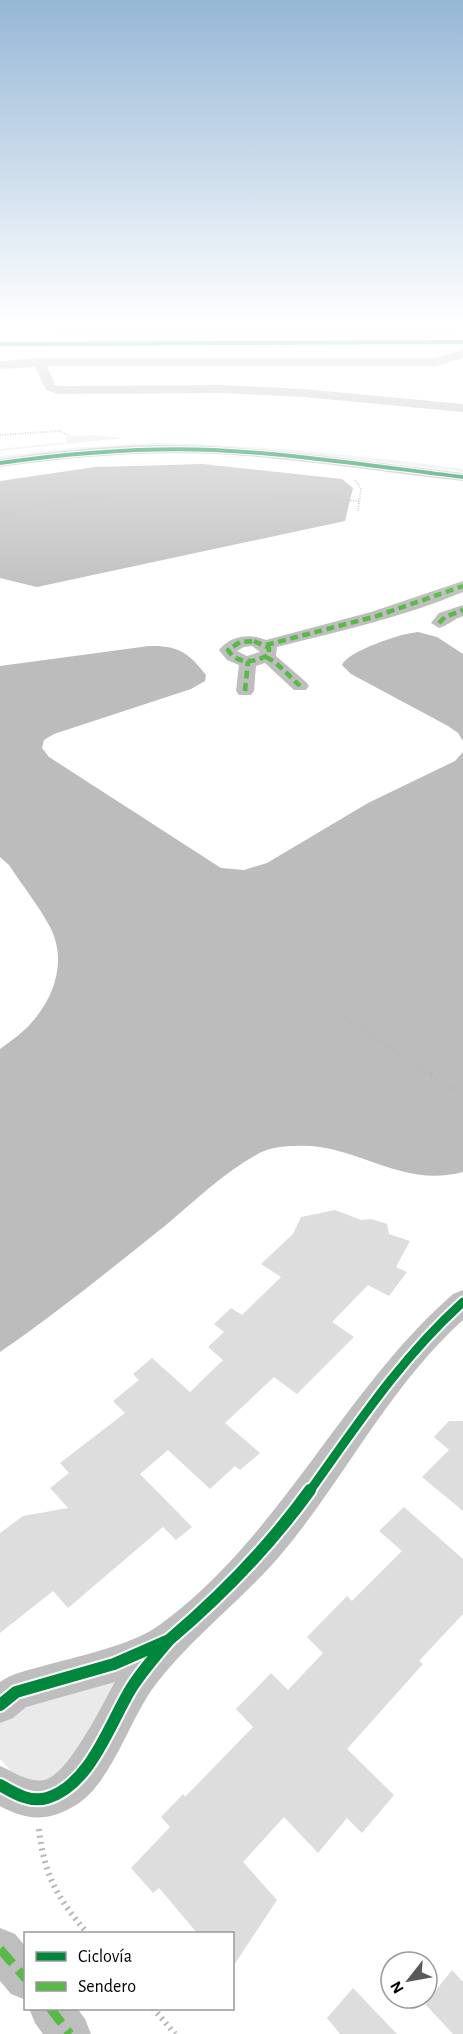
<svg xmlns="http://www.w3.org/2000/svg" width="463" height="2034" font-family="'Alegreya Sans',sans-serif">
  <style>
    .green { fill: #eaeaea }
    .water { fill: #bcbcbc }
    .building { fill: #ddd }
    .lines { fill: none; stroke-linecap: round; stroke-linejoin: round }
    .path-far4 { stroke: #b8b8b8; stroke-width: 2; stroke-dasharray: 1 1.5; stroke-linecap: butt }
    .path-far3 { stroke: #b8b8b8; stroke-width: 3; stroke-dasharray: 1 2; stroke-linecap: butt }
    .path-far2 { stroke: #b8b8b8; stroke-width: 4; stroke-dasharray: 1.5 3; stroke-linecap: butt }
    .path-far1 { stroke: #b8b8b8; stroke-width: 4.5; stroke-dasharray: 1.5 4; stroke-linecap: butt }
    .path { stroke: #b8b8b8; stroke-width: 6; stroke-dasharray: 2 4.5; stroke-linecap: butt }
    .minor { fill: #bebebe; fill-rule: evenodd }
    .quiet-far1 { stroke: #58b947; stroke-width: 4.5; stroke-dasharray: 8 4.5; stroke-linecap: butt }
    .quiet { stroke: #58b947; stroke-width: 9; stroke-dasharray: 19 9; stroke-linecap: butt }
    .cycleway-far2-casing { stroke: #fff; stroke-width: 6 }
    .cycleway-far1-casing { stroke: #fff; stroke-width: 13 }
    .cycleway-casing { stroke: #fff; stroke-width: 16 }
    .cycleway-far2 { stroke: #00873e; stroke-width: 4 }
    .cycleway-far1 { stroke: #00873e; stroke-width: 9 }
    .cycleway { stroke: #00873e; stroke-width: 12 }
  </style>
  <rect width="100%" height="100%" fill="#fff"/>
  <path class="green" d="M 61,325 L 463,325 L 463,328 L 455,333 L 434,338 L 58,337 Z
    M 93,435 L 124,438 L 0,451 L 0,449 L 66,442 L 66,437 Z
    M 154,443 C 258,445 360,455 463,469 L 463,472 C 307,452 157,437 0,459 L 0,456 L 84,447 Z
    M 114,1671 L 125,1685 L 60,1777 L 39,1786 L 16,1777 L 0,1759 L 0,1720 L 16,1698 Z"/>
  <path class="water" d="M 203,464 L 342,479 L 353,488 L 345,521 L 37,587 L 0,578 L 0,481 L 95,467 Z
    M 418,632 L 437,637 L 463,654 L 463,741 L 458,733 L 448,726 L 351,674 L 342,665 C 348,651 402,633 418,632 Z
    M 149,646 C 178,645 189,653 206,675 L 205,681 L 191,689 L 54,734 L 44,740 L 42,748 L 49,757 L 221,868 L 244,870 L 267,863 L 368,803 L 455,761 L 463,752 L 463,1172 C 399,1189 356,1142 295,1146 C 282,1146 267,1148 256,1155 C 223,1173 195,1201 166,1225 C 112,1268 57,1313 0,1352 L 0,1049 C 11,1041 24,1032 32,1022 C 55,997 67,959 50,927 C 39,906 22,885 9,865 L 0,857 L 0,666 Z"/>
  <path class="building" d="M 335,1210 L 361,1220 L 371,1219 L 387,1224 L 389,1234 L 410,1241 L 396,1267 L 407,1272 L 389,1296 L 368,1285 L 332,1322 L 354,1337 L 297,1394 L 274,1377 L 225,1423 L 260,1453 L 240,1470 L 235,1466 L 210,1489 L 168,1450 L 140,1474 L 192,1527 L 176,1540 L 163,1527 L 68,1608 L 53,1591 L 0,1633 L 0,1533 L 23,1516 L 68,1508 L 50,1488 L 69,1473 L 60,1463 L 125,1413 L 113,1401 L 139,1380 L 133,1374 L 152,1358 L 190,1392 L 223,1360 L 208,1347 L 224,1332 L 214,1324 L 231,1308 L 242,1315 L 281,1277 L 261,1264 L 293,1234 L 301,1217 Z
    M 449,1421 L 463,1421 L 463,1511 L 422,1477 L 449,1450 L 434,1437 Z
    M 404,1507 L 463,1559 L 463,1614 L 419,1661 L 423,1664 L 347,1749 L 394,1795 L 362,1833 L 347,1818 L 318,1853 L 284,1817 L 243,1862 L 277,1900 L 232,1968 L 232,1934 L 198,1934 L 159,1888 L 153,1893 L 131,1868 L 170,1827 L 161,1817 L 183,1794 L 185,1797 L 253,1727 L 236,1709 L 271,1673 L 288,1690 L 323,1653 L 307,1637 L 347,1596 L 352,1601 L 402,1551 L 379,1531 Z
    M 452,1970 L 463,1982 L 463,2034 L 453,2034 L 425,2004 Z
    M 353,1988 L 397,2034 L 340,2034 L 327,2018 Z"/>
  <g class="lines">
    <path class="path-far4" d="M 0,435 L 59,431 L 70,436
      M 355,480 L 361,489 L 358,511
      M 10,513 C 125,481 243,494 360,501"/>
    <path class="path-far3" d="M 0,516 L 16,512"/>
    <path class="path-far2" d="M 344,1016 L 433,1076"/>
    <path class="path-far1" d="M 431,1074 L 463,1096"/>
    <path class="path" d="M 39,1829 C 44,1876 58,1899 88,1934
      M 153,2008 L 175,2034"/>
    <path class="minor" d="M 463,339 L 463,345 L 0,347 L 0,341 Z
      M 463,350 L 463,358 L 436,366 L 47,366 L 55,385 L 59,386 L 222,385 L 303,389 L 463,404 L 463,412 L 303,397 L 222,393 L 58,394 L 46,390 L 35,367 L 0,369 L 0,361 L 39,358 L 435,358 Z
      M 160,445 C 262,445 362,461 463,473 L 463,481 C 380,472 297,458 214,454 C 142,451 71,457 0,467 L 0,459 C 53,451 106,446 160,445 Z
      M 463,581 L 463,592 C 403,617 340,631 277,647 L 276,656 L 306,682 L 309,686 L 306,690 L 294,690 L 265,663 L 256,666 L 254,691 L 251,695 L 239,695 L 236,691 L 239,665 L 227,660 L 219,650 C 230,636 250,633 266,640 L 371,612 ZM 252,646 L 260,652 L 247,656 L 237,651 L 244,647 Z
      M 463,605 L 463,616 C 454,619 447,626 439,628 L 431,623 L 439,613 Z
      M 463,1290 L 463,1320 C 391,1385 348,1472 288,1546 C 248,1596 195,1633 156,1684 C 130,1717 112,1783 76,1805 C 48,1822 28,1821 0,1806 L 0,1766 C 14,1772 29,1783 44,1780 C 68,1776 103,1703 115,1682 L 26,1707 L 13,1718 L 0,1723 L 0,1682 C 12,1673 29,1670 43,1666 C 75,1657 132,1645 158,1626 C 281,1537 341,1392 453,1294 Z
      M 0,1928 L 15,1934 L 26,1947 L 26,2000 L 11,1994 L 0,1981 Z
      M 29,2008 L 77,2008 L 85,2019 L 91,2034 L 43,2034 L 35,2023 Z"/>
    <path class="quiet-far1" d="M 439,623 L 445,617 L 463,610
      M 254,641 L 269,648 L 269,654 C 256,663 237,665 228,650 L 240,642 Z
      M 266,645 L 377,616 L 463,586
      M 266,657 L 275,662 L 300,686
      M 245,691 L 248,661"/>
    <path class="quiet" d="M 0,1949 L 26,1979
      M 50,2008 L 70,2034"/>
    <g class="cycleway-far2-casing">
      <path id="cycleway-far2" d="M 0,344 L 463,342
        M 0,463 C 71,453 142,447 214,450 C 297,454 380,467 463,477"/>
    </g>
    <g class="cycleway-far1-casing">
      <path id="cycleway-far1" d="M 309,1492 C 357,1425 401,1358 463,1302"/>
    </g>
    <g class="cycleway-casing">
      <path id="cycleway" d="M 169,1640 C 222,1595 269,1547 310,1490
        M 0,1705 L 16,1692 L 114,1664 L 169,1640 C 156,1655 143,1670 132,1687 C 110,1722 91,1785 47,1798 C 30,1803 14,1793 0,1785"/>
    </g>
    <use href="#cycleway-far2" class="cycleway-far2"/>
    <use href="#cycleway-far1" class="cycleway-far1"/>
    <use href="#cycleway" class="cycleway"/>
  </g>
  <linearGradient id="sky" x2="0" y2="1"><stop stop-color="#96b7d6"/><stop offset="0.53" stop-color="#fff"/><stop offset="1" stop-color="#fff" stop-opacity="0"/></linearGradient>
  <rect width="463" height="610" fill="url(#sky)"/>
  <rect x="24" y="1932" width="210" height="78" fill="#ffffff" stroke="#999999" stroke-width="1.5"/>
  <rect x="36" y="1952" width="30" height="9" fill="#00873e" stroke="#999999" stroke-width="1.5"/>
  <text x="78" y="1962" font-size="18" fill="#000000">Ciclovía</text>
  <rect x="36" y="1982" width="30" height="9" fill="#58b947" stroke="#999999" stroke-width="1.5"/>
  <text x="78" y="1992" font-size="18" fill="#000000">Sendero</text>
  <g transform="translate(409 1980) rotate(239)"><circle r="28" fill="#ffffff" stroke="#999999" stroke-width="1.5"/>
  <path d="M0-4.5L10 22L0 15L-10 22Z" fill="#595959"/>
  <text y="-9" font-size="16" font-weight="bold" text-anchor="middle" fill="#000000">N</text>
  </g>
</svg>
